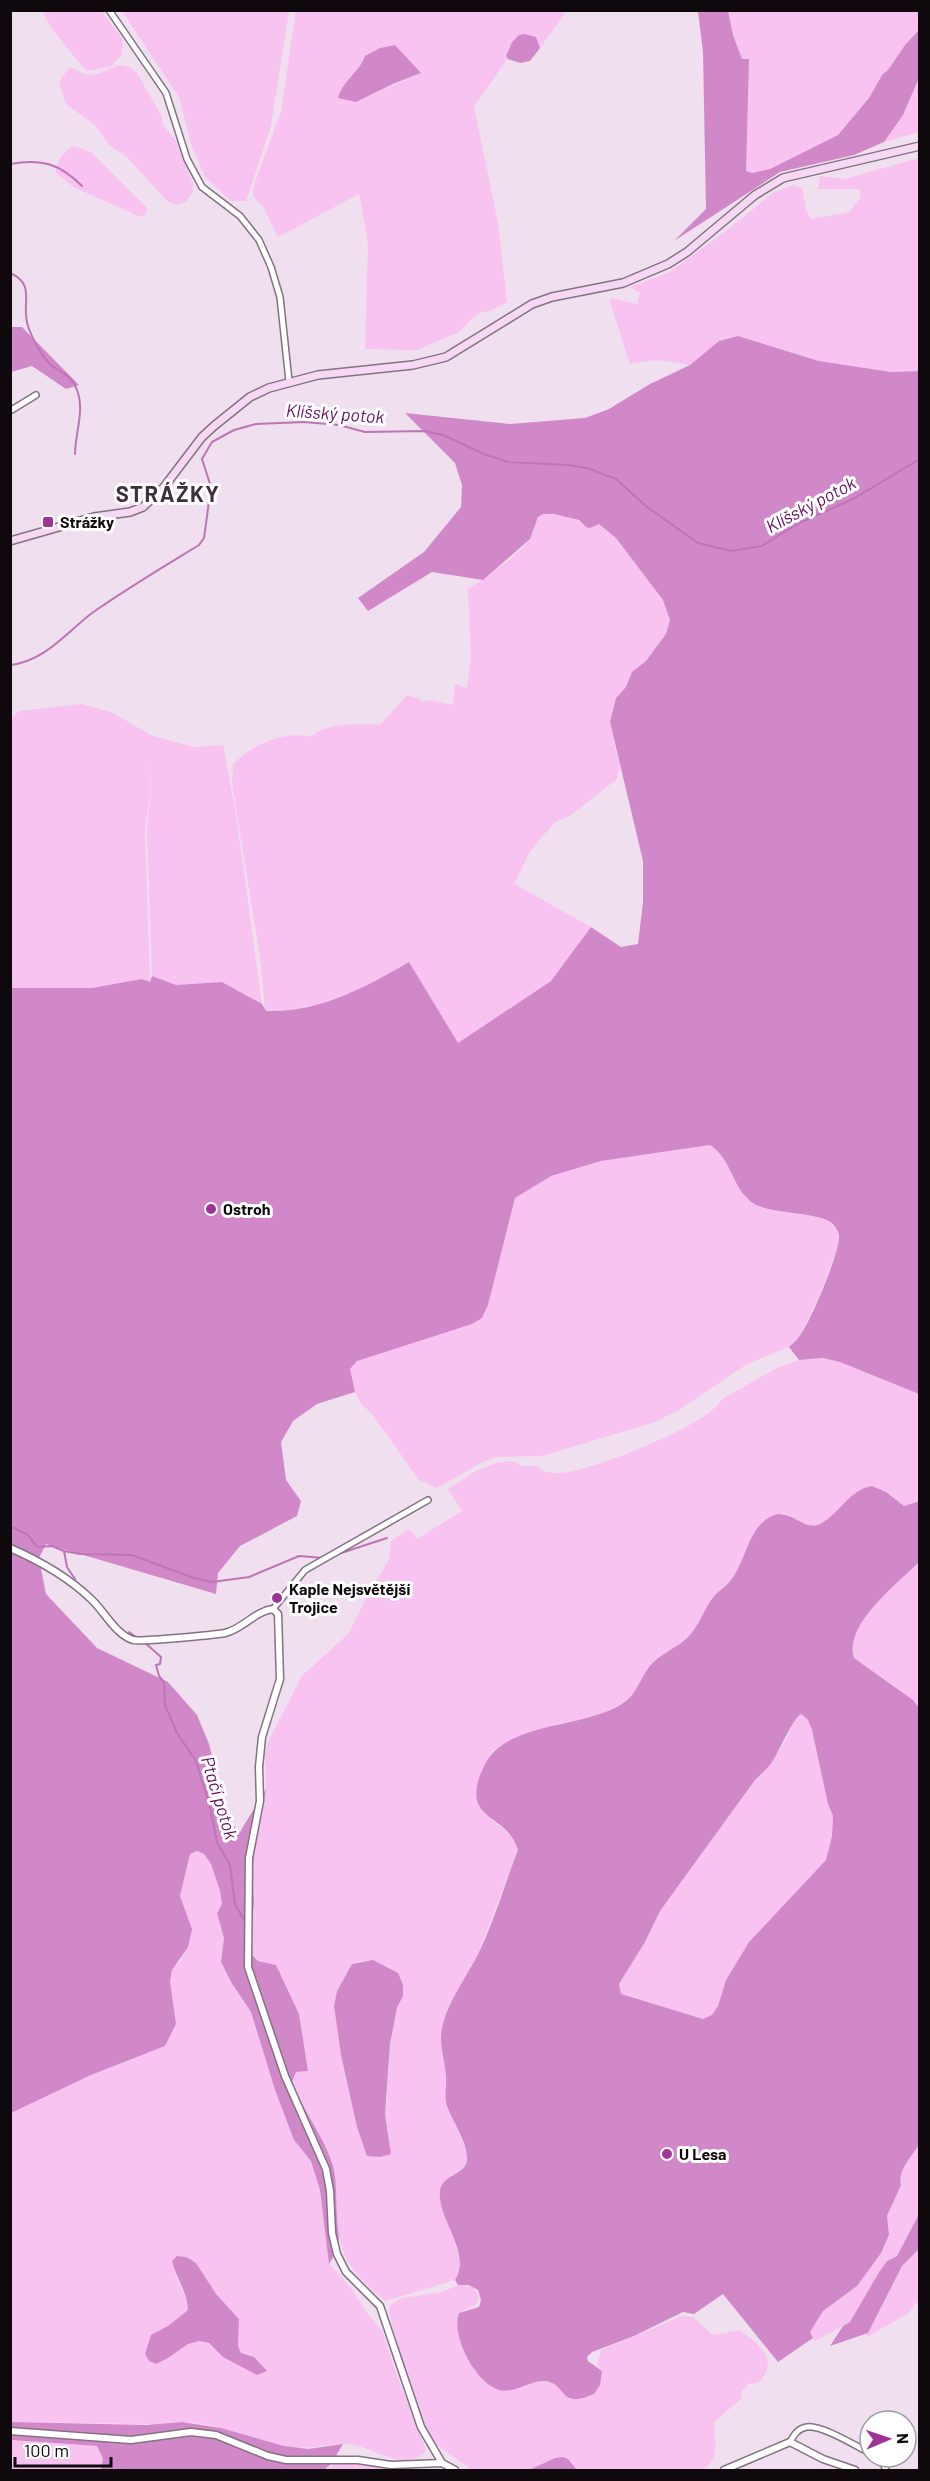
<svg xmlns="http://www.w3.org/2000/svg" width="930" height="2481" font-family="Barlow,sans-serif">
  <style>
    .green { fill: #f8c3f1; fill-rule: evenodd }
    .forest { fill: #d188c9; fill-rule: evenodd }
    .lines { fill: none; stroke-linecap: round; stroke-linejoin: round }
    .stream { stroke: #bd75b5; stroke-width: 2 }
    .minor-casing { stroke: #837381; stroke-width: 8 }
    .tertiary-casing { stroke: #837381; stroke-width: 9 }
    .secondary-casing { stroke: #837381; stroke-width: 10 }
    .minor { stroke: #fff; stroke-width: 5 }
    .tertiary { stroke: #fff; stroke-width: 6 }
    .secondary { stroke: #f7d8f4; stroke-width: 7 }
    .poi-dot { fill: #9e3596; stroke: #fff; stroke-width: 2 }
    .labels { text-anchor: middle; stroke-width: 6; stroke-linejoin: round; paint-order: stroke }
    .poi-label { font-size: 16px; font-weight: bold; fill: #0f090e; stroke: #fff; text-anchor: start }
    .water-label { font-size: 18px; font-style: italic; fill: #670d62; stroke: #fff }
    .district-label { font-size: 22px; font-weight: bold; letter-spacing: 1.5px; fill: #3d2f3b; stroke: #fff }
  </style>
  <rect width="100%" height="100%" fill="#f0dfee"/>
  <path class="green" d="M 42,11 L 102,11 L 123,40 L 121,56 L 112,66 L 86,71 L 53,30 Z
    M 122,11 L 289,11 L 271,126 L 246,201 L 231,201 L 205,177 L 191,144 L 179,97 Z
    M 296,11 L 567,11 L 540,48 L 536,37 L 512,42 L 506,56 L 507,59 L 474,107 L 498,223 L 507,302 L 492,310 L 477,314 L 459,332 L 417,350 L 365,349 L 368,242 L 359,194 L 278,237 L 263,207 L 253,196 L 253,188 L 281,111 ZM 360,69 L 420,73 L 356,102 L 353,74 Z
    M 728,11 L 919,11 L 919,30 L 905,45 L 888,70 L 882,75 L 869,98 L 838,135 L 770,169 L 751,173 L 745,171 L 748,59 L 742,59 L 733,35 Z
    M 119,65 L 130,67 L 137,73 L 161,115 L 163,125 L 177,142 L 193,184 L 193,192 L 186,202 L 176,205 L 167,201 L 127,157 L 109,145 L 96,126 L 66,104 L 59,82 L 69,68 C 77,67 79,73 86,74 C 98,77 108,69 119,65 Z
    M 919,78 L 919,132 L 884,142 L 903,115 Z
    M 74,146 L 91,152 L 148,209 L 145,215 L 141,217 L 73,187 L 55,172 C 58,162 63,150 74,146 Z
    M 919,158 L 919,371 L 891,372 L 819,361 L 738,336 L 719,341 L 690,365 L 656,360 L 630,364 L 609,299 L 611,298 L 637,304 L 640,293 L 630,287 L 668,273 L 730,228 L 774,192 L 793,185 L 802,188 L 806,210 L 811,219 L 849,212 L 861,197 L 859,189 L 818,189 L 820,176 L 845,179 Z
    M 542,514 C 558,514 575,515 585,527 L 599,524 L 616,538 L 663,600 L 670,620 L 666,634 L 646,661 L 632,672 L 626,687 L 616,698 L 610,723 L 620,768 L 616,780 L 571,815 L 555,822 L 530,851 L 514,884 L 591,927 L 551,981 L 458,1044 L 374,983 C 340,998 303,1012 265,1011 L 260,957 L 232,783 L 233,764 C 252,745 284,730 311,737 C 324,723 362,723 380,725 L 407,695 L 420,699 L 422,702 L 428,700 L 453,705 L 455,684 L 467,688 L 471,657 L 468,589 C 482,580 522,553 530,538 C 535,530 534,520 542,514 Z
    M 81,704 L 111,712 L 153,736 L 194,747 L 223,745 L 236,814 L 262,1004 L 222,982 L 176,985 L 152,976 L 147,830 L 151,793 L 149,760 L 150,794 L 145,833 L 150,982 L 142,979 L 92,988 L 11,988 L 11,718 L 19,711 Z
    M 710,1145 L 719,1151 L 746,1198 L 756,1205 L 807,1214 L 831,1222 L 839,1234 L 838,1245 L 823,1287 L 801,1334 L 789,1347 L 747,1364 L 679,1410 L 655,1422 L 542,1456 L 497,1457 L 485,1461 L 437,1488 L 419,1480 L 372,1414 L 361,1404 L 355,1392 L 350,1369 L 357,1361 L 368,1356 L 472,1324 L 482,1318 L 488,1305 L 515,1198 L 531,1187 L 551,1176 L 601,1161 Z
    M 823,1358 L 840,1362 L 919,1394 L 919,1501 L 904,1506 L 886,1492 L 819,1525 L 809,1526 L 784,1513 L 763,1522 L 752,1537 L 743,1562 L 731,1580 L 714,1596 L 699,1623 L 688,1637 L 673,1649 L 659,1657 L 647,1669 L 639,1687 L 629,1699 L 603,1714 L 558,1724 L 524,1735 L 493,1750 L 484,1765 L 475,1793 L 492,1820 L 515,1839 L 518,1850 L 479,1951 L 451,2003 L 446,2103 L 465,2147 L 468,2159 L 464,2169 L 448,2177 L 440,2200 C 447,2221 468,2260 455,2280 L 385,2301 C 356,2277 340,2260 337,2221 C 336,2209 338,2196 335,2184 C 327,2148 305,2117 292,2082 L 296,2072 L 308,2071 L 299,2014 L 276,1965 L 257,1961 L 252,1955 L 251,1930 L 254,1903 L 252,1868 L 266,1789 L 265,1755 L 268,1742 L 302,1676 L 349,1633 L 366,1598 L 389,1560 L 391,1541 L 409,1529 L 417,1539 L 462,1511 L 448,1489 L 476,1471 L 496,1463 L 513,1461 L 522,1466 L 536,1466 C 544,1472 550,1474 561,1473 C 589,1472 712,1424 722,1399 L 777,1368 L 799,1360 ZM 362,1961 L 403,1996 C 385,2033 391,2075 385,2115 L 357,2127 L 341,2055 L 334,2006 L 337,1991 L 352,1964 Z
    M 919,1562 L 919,1708 L 913,1700 L 854,1658 C 843,1624 898,1583 919,1562 Z
    M 801,1713 L 808,1720 L 812,1730 L 828,1804 L 833,1816 L 832,1836 L 826,1860 L 749,1942 L 726,1980 L 718,2006 L 712,2015 L 703,2019 L 621,1994 L 619,1984 L 645,1942 L 660,1911 L 755,1780 C 768,1767 778,1754 787,1738 C 791,1730 793,1719 801,1713 Z
    M 197,1851 L 204,1854 L 211,1864 L 220,1891 L 222,1904 L 217,1913 L 224,1938 L 221,1963 L 231,1982 L 251,2012 L 275,2090 L 294,2140 L 311,2161 L 320,2189 L 329,2263 L 351,2288 L 366,2312 L 383,2332 L 396,2373 L 425,2447 L 426,2451 C 402,2474 372,2445 347,2444 C 325,2443 307,2451 283,2446 C 249,2439 216,2422 181,2422 C 170,2422 159,2424 148,2426 L 150,2424 L 11,2422 L 11,2113 L 91,2075 L 165,2046 L 176,2024 L 170,1981 L 172,1970 L 181,1960 L 192,1929 L 180,1896 L 190,1854 ZM 175,2274 L 216,2294 L 239,2319 L 238,2346 L 241,2353 L 223,2357 C 199,2331 194,2340 168,2358 L 151,2336 L 168,2326 L 188,2310 L 188,2303 Z
    M 919,2145 L 919,2214 L 897,2256 L 887,2261 L 850,2322 L 815,2341 L 810,2332 L 823,2311 L 857,2286 L 889,2236 L 887,2216 L 901,2185 C 897,2171 911,2156 919,2145 Z
    M 919,2249 L 919,2300 L 907,2314 L 865,2338 L 902,2266 Z
    M 459,2285 L 473,2286 L 479,2297 L 477,2304 L 459,2313 C 449,2333 477,2386 499,2390 C 514,2393 530,2380 545,2381 C 568,2384 558,2410 594,2394 L 602,2371 L 597,2365 L 601,2350 L 682,2316 L 693,2317 L 713,2335 L 740,2330 C 760,2346 781,2359 758,2383 L 748,2384 L 741,2392 L 742,2398 L 714,2422 C 714,2443 722,2460 701,2470 L 577,2470 L 563,2457 L 555,2458 L 529,2470 L 472,2470 L 437,2445 L 424,2426 L 397,2344 L 389,2312 L 391,2304 L 403,2298 L 442,2292 Z
    M 11,2440 L 97,2446 L 103,2459 L 101,2470 L 11,2470 Z
    M 343,2459 L 360,2460 L 381,2468 L 417,2470 L 324,2470 Z"/>
  <path class="forest" d="M 698,11 L 728,11 L 733,35 L 742,59 L 749,59 L 746,171 L 752,173 L 770,169 L 838,135 L 869,98 L 882,75 L 888,70 L 905,45 L 919,30 L 919,78 L 903,115 L 884,142 L 854,155 L 780,172 L 674,241 L 706,209 L 703,52 Z
    M 524,34 L 536,37 L 540,48 L 530,61 L 520,63 L 508,59 L 506,56 L 512,42 L 519,35 Z
    M 395,45 L 421,73 L 395,83 L 356,102 L 338,98 C 343,80 359,73 365,56 L 380,48 Z
    M 10,327 L 22,327 L 79,385 L 66,389 L 32,366 L 11,372 Z
    M 738,336 L 819,361 L 891,372 L 919,371 L 919,1394 L 840,1362 L 823,1358 L 799,1360 L 789,1347 C 793,1343 798,1339 801,1334 C 811,1320 841,1250 839,1235 C 838,1230 833,1223 829,1221 C 808,1211 769,1214 753,1203 C 732,1189 732,1159 710,1145 L 601,1161 L 551,1176 L 515,1198 L 488,1305 L 482,1318 L 472,1324 L 357,1361 L 350,1369 L 355,1392 L 317,1404 L 293,1421 L 281,1442 L 286,1480 L 301,1501 L 297,1516 L 240,1546 L 218,1573 L 216,1594 L 46,1544 L 39,1558 L 46,1594 L 97,1648 L 168,1682 L 197,1715 L 209,1744 L 228,1820 L 240,1832 L 266,1789 L 252,1868 L 254,1903 L 251,1930 L 252,1955 L 258,1961 L 276,1965 L 299,2014 L 308,2071 L 296,2072 L 292,2082 C 303,2111 324,2136 333,2166 C 337,2182 336,2200 337,2216 C 338,2242 344,2241 329,2264 L 320,2190 L 311,2161 L 294,2140 L 275,2090 L 251,2012 L 231,1982 L 221,1962 L 224,1938 L 217,1913 L 222,1904 L 220,1891 L 211,1864 L 204,1854 L 197,1851 L 190,1854 L 180,1896 L 192,1929 L 188,1947 L 172,1970 L 170,1981 L 176,2024 L 165,2046 L 91,2075 L 11,2113 L 11,988 L 92,988 L 142,979 L 150,982 L 152,976 L 176,985 L 222,982 L 262,1004 L 266,1011 C 317,1013 365,988 409,962 L 458,1043 L 551,981 L 591,927 L 621,947 L 638,944 L 643,902 L 643,861 L 610,722 L 616,698 L 626,687 L 632,672 L 646,661 L 666,634 L 670,620 L 663,600 L 616,538 L 599,524 L 590,528 L 586,527 L 579,520 L 554,514 L 543,514 L 538,517 L 530,539 L 483,580 L 432,572 L 368,611 L 358,598 L 424,552 L 461,507 L 462,485 L 455,463 L 405,413 L 510,424 L 585,418 L 609,409 L 650,384 L 690,365 L 719,341 Z
    M 872,1486 L 886,1492 L 904,1506 L 920,1501 L 919,1562 C 898,1583 843,1625 854,1658 L 913,1700 L 919,1708 L 919,2145 C 912,2156 897,2171 901,2185 L 887,2216 L 889,2235 L 881,2253 L 857,2286 L 823,2311 L 810,2332 L 813,2338 L 778,2362 L 723,2294 L 694,2314 L 683,2312 L 634,2336 L 592,2352 L 587,2357 L 588,2361 L 602,2371 L 600,2385 L 594,2394 C 558,2410 568,2384 545,2381 C 530,2380 514,2394 499,2390 C 476,2384 450,2335 459,2313 L 479,2307 L 481,2300 L 478,2290 L 469,2285 L 458,2285 L 455,2280 C 471,2255 442,2223 440,2198 C 437,2171 469,2178 467,2157 C 466,2139 453,2123 447,2106 C 444,2097 447,2085 446,2075 C 445,2063 441,2050 441,2039 C 441,2010 467,1977 479,1952 C 495,1919 505,1883 518,1850 C 507,1811 456,1823 485,1764 C 507,1720 590,1729 626,1701 C 638,1691 640,1679 649,1667 C 659,1654 676,1649 688,1637 C 700,1625 704,1608 715,1595 C 720,1590 726,1586 731,1580 C 745,1562 747,1536 764,1521 C 789,1500 802,1535 822,1523 C 841,1512 849,1490 872,1486 ZM 801,1714 L 808,1720 L 812,1730 L 828,1804 L 833,1816 L 832,1836 L 826,1860 L 749,1942 L 726,1980 L 718,2006 L 712,2015 L 703,2019 L 621,1994 L 619,1984 L 645,1942 L 660,1911 L 755,1780 C 761,1774 767,1769 772,1762 C 779,1752 793,1718 801,1714 Z
    M 373,1960 L 398,1973 L 403,1985 L 403,1996 L 397,2008 L 390,2044 L 385,2115 L 391,2154 L 380,2157 L 367,2156 L 357,2127 L 341,2055 L 334,2006 L 337,1991 L 352,1964 Z
    M 919,2214 L 919,2249 L 902,2266 L 868,2333 L 830,2346 L 843,2326 L 850,2322 L 878,2274 L 887,2261 L 897,2256 Z
    M 177,2256 L 186,2257 L 196,2263 L 216,2294 L 239,2319 L 238,2346 L 241,2353 L 254,2357 L 267,2371 L 257,2375 L 223,2357 L 209,2343 L 199,2341 L 188,2344 L 168,2358 L 156,2364 L 149,2361 L 145,2354 L 151,2335 L 168,2326 L 188,2310 C 188,2294 176,2277 172,2261 Z
    M 11,2422 L 147,2425 L 182,2422 L 221,2428 L 284,2446 L 308,2449 L 343,2444 L 331,2464 L 324,2470 L 101,2470 L 103,2459 L 97,2446 L 11,2440 Z
    M 563,2457 L 568,2459 L 577,2470 L 529,2470 L 555,2458 Z"/>
  <g class="lines">
    <path class="stream" d="M 10,164 C 42,158 60,164 82,186
      M 10,273 C 38,285 19,306 29,329 C 33,340 42,357 51,365 C 61,373 72,375 77,390 C 85,411 75,433 75,454
      M 10,665 C 44,662 67,632 92,613 C 126,589 163,567 199,545 L 204,538 L 211,487 L 202,459 L 212,442 L 234,430 L 256,424 L 304,422 L 339,425 L 365,432 L 424,431 L 443,435 L 484,454 L 508,462 L 568,465 L 587,468 L 616,479 L 647,507 L 698,543 L 731,551 L 762,546 L 799,523 L 853,499 L 920,459
      M 10,1526 L 28,1535 L 37,1547 L 52,1546 L 64,1551 L 67,1567 L 75,1579
      M 64,1551 L 80,1554 L 132,1555 L 194,1578 L 212,1582 L 249,1577 L 299,1556 L 324,1558
      M 335,1555 L 387,1538
      M 129,1632 L 139,1639
      M 144,1642 L 161,1657 L 160,1664 L 156,1665 L 159,1676 L 164,1682 L 165,1705 L 177,1733 L 196,1761 L 210,1807 L 217,1842 L 230,1865 L 235,1904 L 244,1920"/>
    <g class="minor-casing">
      <path id="minor" d="M 109,10 L 166,93 L 187,159 L 202,187 L 240,216 L 259,240 L 271,267 L 280,297 L 289,381
        M 10,411 L 36,395
        M 273,1609 L 305,1570 L 428,1500
        M 790,2442 C 794,2435 798,2428 807,2427 C 822,2425 856,2446 870,2453
        M 875,2457 L 882,2462 L 886,2470"/>
    </g>
    <g class="tertiary-casing">
      <path id="tertiary" d="M 10,1548 C 40,1561 67,1576 91,1599 C 105,1612 115,1634 133,1640 C 141,1642 214,1635 225,1633 C 243,1629 255,1611 273,1609 L 278,1614 L 280,1679 L 262,1737 L 259,1767 L 260,1801 L 249,1858 L 248,1967 L 285,2076 L 326,2169 L 330,2191 L 332,2233 L 337,2254 L 346,2272 L 380,2306 L 421,2427 L 442,2463
        M 10,2431 L 131,2440 L 191,2432 L 216,2435 L 268,2456 L 286,2460 L 358,2460 L 391,2465 L 442,2463 L 455,2470
        M 724,2470 L 790,2442 L 823,2459 L 855,2470"/>
    </g>
    <g class="secondary-casing">
      <path id="secondary" d="M 10,541 L 94,517 L 130,512 L 143,507 L 164,487 L 202,437 L 214,426 L 250,397 L 269,388 L 318,375 L 413,365 L 446,357 L 532,304 L 552,297 L 623,283 L 668,264 L 687,252 L 755,195 L 783,178 L 920,146"/>
    </g>
    <use href="#minor" class="minor"/>
    <use href="#tertiary" class="tertiary"/>
    <use href="#secondary" class="secondary"/>
  </g>
  <g class="poi-dot">
    <rect x="42" y="516" width="12" height="12" rx="3"/>
    <circle cx="211" cy="1209" r="6"/>
    <circle cx="277" cy="1598" r="6"/>
    <circle cx="667" cy="2154" r="6"/>
  </g>
  <g class="labels">
    <g class="poi-label">
      <text x="60" y="528">Strážky</text>
      <text x="223" y="1215">Ostroh</text>
      <text x="289" y="1595">Kaple Nejsvětější<tspan x="289" dy="18">Trojice</tspan></text>
      <text x="679" y="2160">U Lesa</text>
    </g>
    <g class="water-label">
      <text transform="translate(335 414) rotate(4)" y="6">Klíšský potok</text>
      <text transform="translate(811 505) rotate(-28)" y="6">Klíšský potok</text>
      <text transform="translate(219 1798) rotate(73)" y="6">Ptačí potok</text>
    </g>
    <g class="district-label">
      <text x="168" y="502">STRÁŽKY</text>
    </g>
  </g>
  <rect width="930" height="2481" fill="none" stroke="#0f090e" stroke-width="24"/>
  <g transform="translate(888 2439) rotate(88)"><circle r="28" fill="#ffffff" stroke="#9f9d9f" stroke-width="1.5"/>
  <path d="M0-4.5L10 22L0 15L-10 22Z" fill="#9e3596"/>
  <text y="-9" font-size="16" font-weight="bold" text-anchor="middle" fill="#0f090e">N</text>
  </g>
  <path d="M15 2457v9h96v-9" fill="none" stroke="#0f090e" stroke-width="3"/>
  <text x="24" y="2457" font-size="18" fill="#0f090e" stroke="#ffffff" stroke-width="4.5" paint-order="stroke">100 m</text>
</svg>
